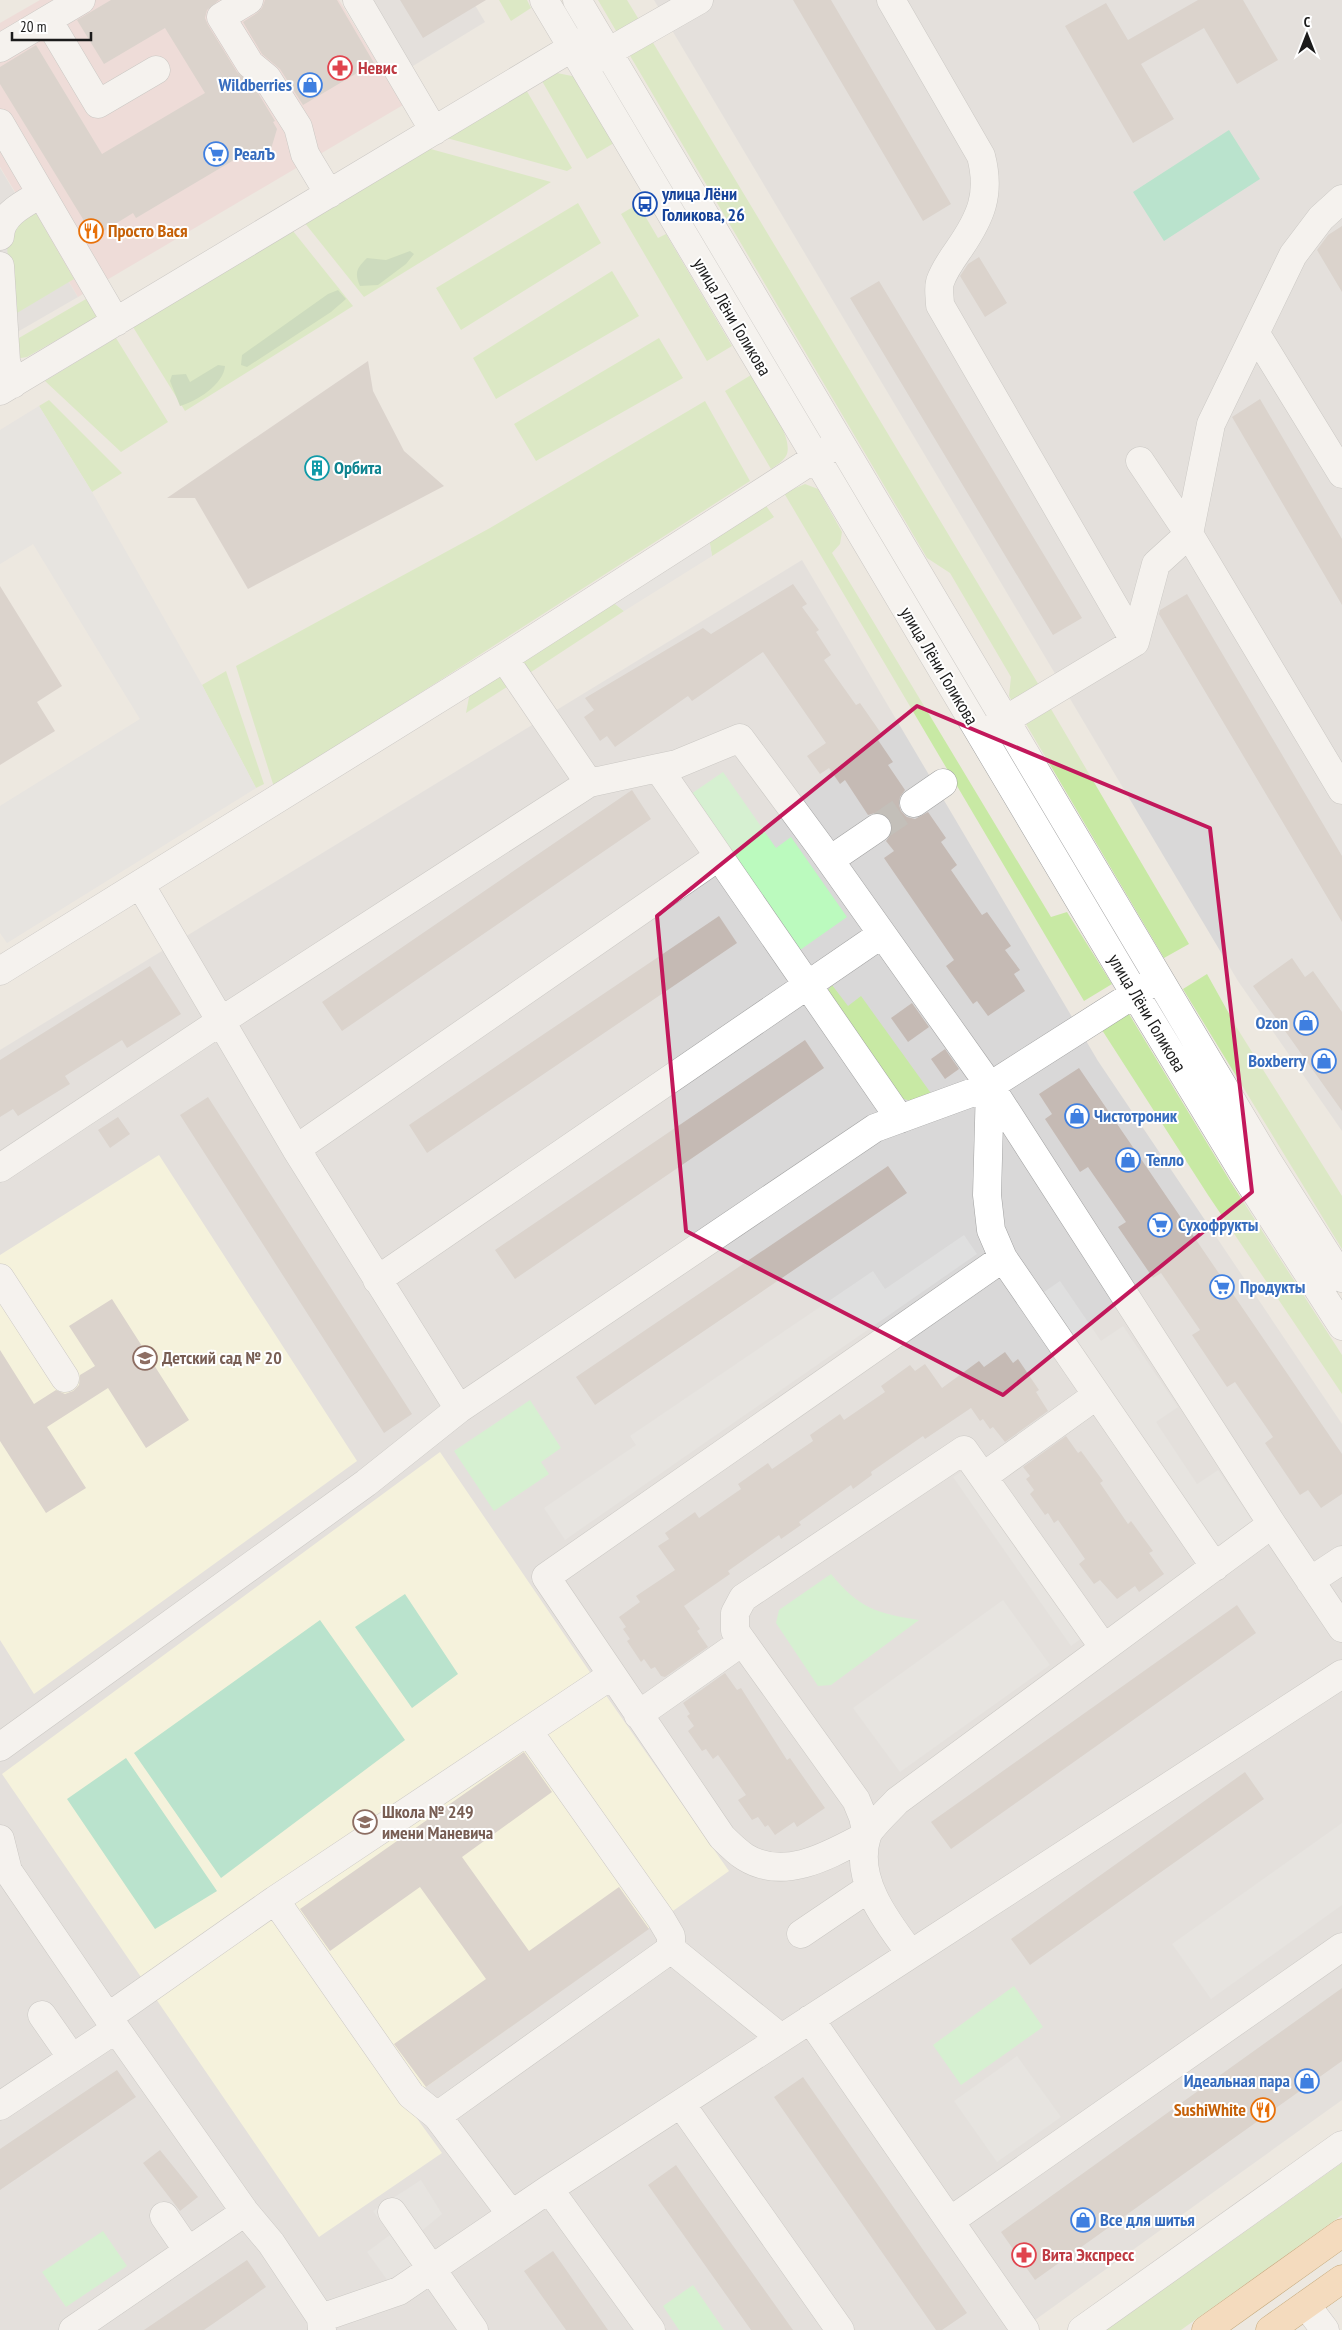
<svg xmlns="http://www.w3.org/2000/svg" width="1342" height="2330" font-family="'PT Sans Narrow',sans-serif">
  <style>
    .residential { fill: #d9d8d8 }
    .commercial { fill: #efcfce }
    .education { fill: #fffed7 }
    .grass { fill: #c8e9a4 }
    .forest { fill: #a7cd94 }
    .park { fill: #bbfabe }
    .pitch { fill: #7cdeb5 }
    .parking { fill: #dfdfdf }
    .building { fill: #c5bab4 }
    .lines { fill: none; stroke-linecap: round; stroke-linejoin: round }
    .minor-tunnel { stroke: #c3bfb9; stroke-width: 28; stroke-dasharray: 28 14; stroke-linecap: butt }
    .minor-casing { stroke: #a2a2a2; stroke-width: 29 }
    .major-casing { stroke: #925d00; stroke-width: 29 }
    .minor { stroke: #fff; stroke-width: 28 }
    .major { stroke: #fdcd95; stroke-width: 28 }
    .marked { fill: none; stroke: #c2185b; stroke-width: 4; stroke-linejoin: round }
    .labels { text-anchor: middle; stroke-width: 4; stroke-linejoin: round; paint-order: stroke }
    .health-label { font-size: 18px; font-weight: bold; fill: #be3a42; stroke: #fff; text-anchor: start }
    .shop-label { font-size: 18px; font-weight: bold; fill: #366cbe; stroke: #fff; text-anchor: start }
    .transit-label { font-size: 18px; font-weight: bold; fill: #164399; stroke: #fff; text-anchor: start }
    .food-label { font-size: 18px; font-weight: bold; fill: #c56008; stroke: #fff; text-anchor: start }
    .street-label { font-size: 18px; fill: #1b1b1b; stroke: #fff }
    .culture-label { font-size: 18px; font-weight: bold; fill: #0d838f; stroke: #fff; text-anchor: start }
    .education-label { font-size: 18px; font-weight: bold; fill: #785e54; stroke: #fff; text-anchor: start }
  </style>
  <rect width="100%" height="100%" fill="#ede8e0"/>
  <path class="residential" d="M 342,0 L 472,0 L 485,22 L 390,80 Z
    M 654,0 L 1342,0 L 1342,1131 L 1238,981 Z
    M 0,168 L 78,297 L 0,342 Z
    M 802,560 L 1098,1061 L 1342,1424 L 1342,2100 L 1021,2330 L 0,2330 L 0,1050 Z"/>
  <path class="commercial" d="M 40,0 L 339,0 L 403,105 L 78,297 L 0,167 L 0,23 Z"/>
  <path class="education" d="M 159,1155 L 357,1461 L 34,1694 L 0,1640 L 0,1255 Z
    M 440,1452 L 598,1684 L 729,1871 L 405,2102 L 442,2153 L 319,2237 L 2,1774 Z"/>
  <path class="grass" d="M 499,0 L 527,0 L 531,8 L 511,21 Z
    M 598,0 L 627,0 L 641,23 L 619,36 Z
    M 652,41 L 1040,687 L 1013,703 L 1009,696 L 1011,677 L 950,573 L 927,558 L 629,54 Z
    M 557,73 L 577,77 L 614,143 L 587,159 L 542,81 Z
    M 525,88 L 572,168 L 567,171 L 443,137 Z
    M 427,148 L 551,182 L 364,297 L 304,222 Z
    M 578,203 L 601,243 L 461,330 L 436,288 Z
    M 638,204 L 658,238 L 666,234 L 732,346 L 707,361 L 621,214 Z
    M 33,208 L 74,279 L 12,316 L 7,245 L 9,226 Z
    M 293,231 L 353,306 L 185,411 L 133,327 Z
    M 612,271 L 639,316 L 496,399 L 473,358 Z
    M 86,299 L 97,317 L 27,357 L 21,358 L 15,355 L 12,342 Z
    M 116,338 L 168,422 L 121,452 L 45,381 Z
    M 659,338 L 683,378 L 536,461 L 514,424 Z
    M 751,375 C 761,391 796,439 786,456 C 783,461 777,465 771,469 L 725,391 Z
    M 49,400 L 122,473 L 92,492 L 39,406 Z
    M 705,401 L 750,481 L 274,787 L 236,666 L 490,528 Z
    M 805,484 L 818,489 L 842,532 L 840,544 L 832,553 L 1051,917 L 1067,912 L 1112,984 L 1084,1001 L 784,493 Z
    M 764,503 L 774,517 L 712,556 L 709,538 Z
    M 610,600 L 624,611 L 525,676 L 516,662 Z
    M 226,671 L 264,784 L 256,788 L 202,685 Z
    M 501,672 L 510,685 L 466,713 L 470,692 Z
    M 1051,709 L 1189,944 L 1164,958 L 1026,724 Z
    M 1207,974 L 1237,1028 L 1342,1196 L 1342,1249 L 1183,989 Z
    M 832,985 L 848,1006 L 861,996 L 933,1096 L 916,1103 L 895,1096 L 827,991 Z
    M 1129,1014 L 1230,1181 L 1342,1355 L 1342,1394 L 1208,1195 L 1102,1030 Z
    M 1342,2163 L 1342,2215 L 1181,2330 L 1106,2330 Z"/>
  <path class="forest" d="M 410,251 L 414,254 L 406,264 L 378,285 L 360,286 C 354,272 357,268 367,258 L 386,260 Z
    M 338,290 L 346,299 L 331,312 L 247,367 L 241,365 L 242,355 L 328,294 Z
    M 218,365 L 225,366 C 224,384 196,402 180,406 L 170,381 L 172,375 L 186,374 L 190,382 Z"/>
  <path class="park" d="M 723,772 L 776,848 L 791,837 L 847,917 L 800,950 L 691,794 Z
    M 530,1400 L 561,1448 L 541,1462 L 549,1474 L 494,1511 L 454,1451 Z
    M 831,1574 C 860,1609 876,1613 919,1620 L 831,1685 L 818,1686 L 776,1623 L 779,1610 Z
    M 1014,1986 L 1043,2027 L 961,2085 L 933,2045 Z
    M 103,2231 L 127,2266 L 66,2307 L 42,2272 Z
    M 693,2285 L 724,2330 L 679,2330 L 663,2306 Z"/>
  <path class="pitch" d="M 1229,130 L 1260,179 L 1164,241 L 1133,192 Z
    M 405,1594 L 458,1674 L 412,1708 L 355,1627 Z
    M 320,1620 L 405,1740 L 221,1878 L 134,1753 Z
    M 126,1758 L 217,1891 L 155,1929 L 67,1799 Z"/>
  <path class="parking" d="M 39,406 L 92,492 L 202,685 L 256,788 L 7,943 L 0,933 L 0,806 L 140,719 L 33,544 L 0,564 L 0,430 Z
    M 709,538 L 712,556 L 624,611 L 610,600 Z
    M 964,1235 L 977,1254 L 565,1540 L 544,1508 L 636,1445 L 630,1436 L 873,1271 L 885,1289 Z
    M 1060,1281 L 1101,1341 L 1123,1326 L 1178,1407 L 1156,1422 L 1197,1484 L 1218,1470 L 1254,1523 L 1218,1548 L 1044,1292 Z
    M 968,1467 L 1086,1635 L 1071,1646 L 953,1477 Z
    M 1003,1600 L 1050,1665 L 900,1772 L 853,1708 Z
    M 1342,1823 L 1342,1905 L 1211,1999 L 1172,1944 Z
    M 1017,2056 L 1061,2117 L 997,2162 L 954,2101 Z
    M 421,2180 L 442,2214 L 419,2233 L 434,2254 L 398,2280 L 388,2281 L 367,2252 L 390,2235 L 373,2211 Z"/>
  <path class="building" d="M 111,0 L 219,0 L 207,10 L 205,18 L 208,25 L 237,72 L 255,88 L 275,121 L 273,122 L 277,129 L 268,159 L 244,154 L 136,218 L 133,213 L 94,237 L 0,84 L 0,67 L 36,45 L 102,154 L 205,93 L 165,28 L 104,64 L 77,20 Z
    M 265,0 L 337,0 L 374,63 L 303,105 L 280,69 L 262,54 L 243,22 L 257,13 L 262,8 Z
    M 400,0 L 486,0 L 423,38 Z
    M 793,0 L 831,0 L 951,204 L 923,221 Z
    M 1198,0 L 1243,0 L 1278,60 L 1237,84 L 1204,28 L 1141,64 L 1174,119 L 1133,143 L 1065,26 L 1106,3 L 1128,40 Z
    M 1342,226 L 1342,292 L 1317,250 L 1328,235 Z
    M 979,257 L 1007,303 L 985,317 L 960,276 L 968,264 Z
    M 879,281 L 1082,618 L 1053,635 L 850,298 Z
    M 368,361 L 373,391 L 404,451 L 444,486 L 248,589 L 195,498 L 167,498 Z
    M 1260,399 L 1342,539 L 1342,605 L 1232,417 Z
    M 793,584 L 807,604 L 802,607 L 819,630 L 816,632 L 831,655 L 824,660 L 856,705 L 860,703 L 883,736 L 878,740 L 893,762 L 888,765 L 905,790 L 900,797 L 899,805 L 901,811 L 907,817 L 915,819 L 928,812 L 946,838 L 941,842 L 957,865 L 951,870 L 982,915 L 987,912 L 1011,946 L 1005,950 L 1020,970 L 1014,974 L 1025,991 L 988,1016 L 977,1001 L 973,1004 L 946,966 L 954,960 L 884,858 L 894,851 L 886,841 L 891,834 L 893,827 L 890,820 L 883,814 L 875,813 L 868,815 L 845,780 L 840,784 L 829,768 L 820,774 L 807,756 L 826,743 L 763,652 L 692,701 L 688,696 L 615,747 L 607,736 L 600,741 L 584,717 L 594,710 L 585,698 L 703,628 L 711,634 Z
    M 0,586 L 62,686 L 37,702 L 55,731 L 0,765 Z
    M 1187,594 L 1342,856 L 1342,922 L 1159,614 L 1160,610 Z
    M 632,790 L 651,819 L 342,1031 L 322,1002 Z
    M 719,916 L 737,943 L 427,1153 L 409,1125 Z
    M 1292,958 L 1305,977 L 1313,971 L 1342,1012 L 1342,1111 L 1253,986 Z
    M 150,966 L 181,1014 L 127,1048 L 122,1040 L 65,1076 L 70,1084 L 18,1116 L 13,1109 L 0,1117 L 0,1060 Z
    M 912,1003 L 929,1027 L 908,1042 L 891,1018 Z
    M 805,1040 L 824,1068 L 515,1279 L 495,1250 Z
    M 945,1049 L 959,1069 L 945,1079 L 931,1059 Z
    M 1079,1068 L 1342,1454 L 1342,1494 L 1321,1508 L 1308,1490 L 1300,1495 L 1265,1443 L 1273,1437 L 1235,1382 L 1227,1387 L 1192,1335 L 1200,1330 L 1161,1273 L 1153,1278 L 1118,1227 L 1126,1222 L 1088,1167 L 1080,1172 L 1045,1119 L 1052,1114 L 1039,1094 Z
    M 208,1097 L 412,1414 L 384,1433 L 180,1115 Z
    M 118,1117 L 130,1134 L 110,1148 L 98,1130 Z
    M 888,1166 L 907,1193 L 595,1405 L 576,1377 Z
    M 112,1299 L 189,1420 L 146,1448 L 108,1388 L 47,1427 L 86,1488 L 46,1513 L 0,1441 L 0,1350 L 34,1404 L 56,1390 L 65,1394 L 73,1391 L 79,1385 L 80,1375 L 95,1366 L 69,1326 Z
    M 1005,1352 L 1013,1363 L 1018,1359 L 1039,1390 L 1036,1392 L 1048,1411 L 1005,1442 L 993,1427 L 990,1429 L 983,1419 L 980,1421 L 971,1408 L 925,1439 L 923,1436 L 871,1472 L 872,1475 L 853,1489 L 851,1485 L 799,1522 L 801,1525 L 781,1539 L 779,1535 L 728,1571 L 730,1574 L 684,1606 L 700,1629 L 697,1631 L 708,1647 L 665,1677 L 661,1676 L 655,1667 L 651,1669 L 644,1659 L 641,1662 L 627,1641 L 630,1639 L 623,1629 L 626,1627 L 619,1617 L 640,1602 L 636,1596 L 675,1570 L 658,1546 L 669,1539 L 665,1533 L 695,1512 L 699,1518 L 741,1489 L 738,1484 L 768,1463 L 772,1469 L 813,1441 L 810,1435 L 840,1414 L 844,1420 L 885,1392 L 881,1386 L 910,1365 L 915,1371 L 925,1364 L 942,1388 L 979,1361 L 984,1367 Z
    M 1066,1436 L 1078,1453 L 1081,1451 L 1103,1481 L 1100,1483 L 1128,1524 L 1131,1521 L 1153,1551 L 1149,1553 L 1164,1574 L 1139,1592 L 1135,1586 L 1117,1599 L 1100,1580 L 1094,1584 L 1079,1564 L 1085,1559 L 1058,1520 L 1054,1523 L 1048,1513 L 1045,1515 L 1030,1494 L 1034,1490 L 1026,1479 L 1030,1476 L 1023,1467 Z
    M 1237,1605 L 1256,1633 L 951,1849 L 931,1822 Z
    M 725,1673 L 737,1690 L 741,1688 L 787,1760 L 790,1758 L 825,1808 L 797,1827 L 794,1822 L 775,1835 L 768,1825 L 765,1827 L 758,1817 L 752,1820 L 738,1800 L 746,1795 L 718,1755 L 713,1759 L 706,1749 L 702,1751 L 688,1731 L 694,1726 L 687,1716 L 690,1714 L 683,1703 Z
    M 524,1752 L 552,1792 L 462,1857 L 529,1951 L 619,1887 L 649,1929 L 426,2087 L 394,2044 L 486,1979 L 420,1887 L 330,1951 L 300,1909 Z
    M 1245,1772 L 1264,1799 L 1030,1965 L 1011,1939 Z
    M 1342,1988 L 1342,2061 L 1035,2280 L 1001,2232 Z
    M 117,2070 L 136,2097 L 0,2190 L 0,2149 Z
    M 803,2077 L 967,2313 L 942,2330 L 936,2330 L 774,2097 Z
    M 160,2150 L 198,2197 L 180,2211 L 143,2163 Z
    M 676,2165 L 699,2198 L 793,2330 L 751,2330 L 648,2185 Z
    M 553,2251 L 578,2287 L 608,2330 L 566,2330 L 524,2271 Z
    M 247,2260 L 266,2287 L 204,2330 L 144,2330 Z"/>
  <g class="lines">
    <path class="minor-tunnel" d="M 877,828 L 914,803"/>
    <g class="minor-casing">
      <path id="minor" d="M 249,0 L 221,17 L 250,64 L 267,78 L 298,127 L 305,154 L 329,194
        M 357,0 L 434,131
        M 544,0 L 1135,994 L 1244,1174 L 1342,1326
        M 577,0 L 1267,1160 L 1342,1278
        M 891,0 L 981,156 C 991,194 981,217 959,249 C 952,259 944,270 940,282 C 938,289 940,298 940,305 L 1135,642 L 992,728
        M 48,20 L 98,104 L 156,70
        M 0,48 L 81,0
        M 594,60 L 699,0
        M 0,123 L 116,322
        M 0,236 C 1,214 24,204 41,194
        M 0,266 L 6,361 L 13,384
        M 1256,334 L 1342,474
        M 0,391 L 588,38
        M 1140,461 L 1189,534 L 1342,790
        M 1135,642 L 1156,564 L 1189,534 L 1211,424 L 1293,255 L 1321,218 L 1342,199
        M 504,658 L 589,783 L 658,768 L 900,1119
        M 658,768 L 677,764 L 740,738 L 819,845 L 990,1086 L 1272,1524 L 1342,1628
        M 914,803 L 943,783
        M 830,860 L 877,828
        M 140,884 L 296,1149 L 459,1409
        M 0,971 L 504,658 L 831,448
        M 990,1086 L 987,1195 L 991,1230 L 1003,1258 L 546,1577 L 722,1837 C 729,1844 737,1852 745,1857 C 785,1882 831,1854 867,1835 L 863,1817 L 856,1800 L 735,1631 L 735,1613 L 743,1598 L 964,1450 L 1104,1648
        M 296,1149 L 718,857
        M 0,1168 L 221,1021 L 589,783
        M 1003,1258 L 1215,1567
        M 0,1278 L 65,1378
        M 377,1280 L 882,934
        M 984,1476 L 1097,1395
        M 1310,1581 L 1342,1560
        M 638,1715 L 742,1642
        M 529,1732 L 661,1919 L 671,1936 L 671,1949 L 781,2038
        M 0,1747 L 366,1483 L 459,1409 L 875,1128 L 990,1086 L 1150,984
        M 0,1839 L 8,1871 L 116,2029 L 245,2212 L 271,2243 L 321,2318 L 322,2330
        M 275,1900 L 411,2095 L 437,2116 L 511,2214
        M 801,1934 L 869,1888
        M 911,1954 L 1342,1674
        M 42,2015 L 72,2058
        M 108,2017 L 275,1900 L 612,1675
        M 810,2019 L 1025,2330
        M 681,2104 L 840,2330
        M 0,2106 L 116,2029
        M 437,2116 L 671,1949
        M 549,2189 L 651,2330
        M 392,2212 L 474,2330
        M 164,2216 L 188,2251
        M 950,2221 L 1342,1947
        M 1306,2305 L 1325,2330
        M 321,2318 L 399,2291 L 549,2189 L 911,1954 C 887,1922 853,1879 867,1836 C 870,1827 890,1809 897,1801 L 1272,1524
        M 73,2330 L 245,2212
        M 1082,2330 L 1342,2145"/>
    </g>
    <g class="major-casing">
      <path id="major" d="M 1206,2330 L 1342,2233
        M 1270,2330 L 1342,2279"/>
    </g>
    <use href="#minor" class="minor"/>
    <use href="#major" class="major"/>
  </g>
  <path d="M0 0H1342V2330H0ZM 917,706 L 1210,828 L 1252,1192 L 1003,1395 L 686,1231 L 657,916 Z" fill="#ede8e0" fill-opacity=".55" fill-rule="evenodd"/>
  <path class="marked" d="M 917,706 L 1210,828 L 1252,1192 L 1003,1395 L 686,1231 L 657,916 Z"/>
  <defs>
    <g id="pharmacy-ring" transform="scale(1.25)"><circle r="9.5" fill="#fff" stroke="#e0444e" stroke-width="1.5"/><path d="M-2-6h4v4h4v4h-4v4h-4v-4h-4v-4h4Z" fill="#e0444e"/></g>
    <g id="shop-ring" transform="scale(1.25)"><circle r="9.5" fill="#fff" stroke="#3f7fe0" stroke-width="1.5"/><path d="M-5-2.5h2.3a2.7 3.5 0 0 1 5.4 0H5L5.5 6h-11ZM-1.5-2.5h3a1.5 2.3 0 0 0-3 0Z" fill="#3f7fe0"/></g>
    <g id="supermarket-ring" transform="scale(1.25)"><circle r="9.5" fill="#fff" stroke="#3f7fe0" stroke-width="1.5"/><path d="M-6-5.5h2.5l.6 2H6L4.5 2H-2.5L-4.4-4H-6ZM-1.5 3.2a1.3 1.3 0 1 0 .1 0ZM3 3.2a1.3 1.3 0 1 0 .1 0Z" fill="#3f7fe0"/></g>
    <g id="bus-ring" transform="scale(1.25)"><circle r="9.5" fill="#fff" stroke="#1a4fb4" stroke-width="1.5"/><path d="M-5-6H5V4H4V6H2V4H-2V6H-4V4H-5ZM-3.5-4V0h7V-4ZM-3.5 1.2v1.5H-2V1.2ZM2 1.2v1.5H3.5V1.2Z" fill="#1a4fb4"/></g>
    <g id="restaurant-ring" transform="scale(1.25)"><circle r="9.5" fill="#fff" stroke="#e8710a" stroke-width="1.5"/><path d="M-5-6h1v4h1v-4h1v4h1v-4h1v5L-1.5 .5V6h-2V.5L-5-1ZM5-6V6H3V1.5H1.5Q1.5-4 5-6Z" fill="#e8710a"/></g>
    <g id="building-ring" transform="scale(1.25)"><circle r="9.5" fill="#fff" stroke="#0f9aa8" stroke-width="1.5"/><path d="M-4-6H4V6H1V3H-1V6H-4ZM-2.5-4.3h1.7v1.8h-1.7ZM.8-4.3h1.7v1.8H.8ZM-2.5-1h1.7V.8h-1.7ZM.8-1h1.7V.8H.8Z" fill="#0f9aa8"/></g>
    <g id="school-ring" transform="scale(1.25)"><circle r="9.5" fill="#fff" stroke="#8d6e63" stroke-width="1.5"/><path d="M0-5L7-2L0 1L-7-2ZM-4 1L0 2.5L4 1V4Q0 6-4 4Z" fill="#8d6e63"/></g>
  </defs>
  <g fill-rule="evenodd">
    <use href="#pharmacy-ring" x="340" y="68"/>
    <use href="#shop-ring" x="310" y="85"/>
    <use href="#supermarket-ring" x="216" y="154"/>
    <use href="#bus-ring" x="645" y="204"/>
    <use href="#restaurant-ring" x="91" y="231"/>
    <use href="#building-ring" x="317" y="468"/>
    <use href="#shop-ring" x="1306" y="1023"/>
    <use href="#shop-ring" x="1324" y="1061"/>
    <use href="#shop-ring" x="1077" y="1116"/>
    <use href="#shop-ring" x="1128" y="1160"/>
    <use href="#supermarket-ring" x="1160" y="1225"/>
    <use href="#supermarket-ring" x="1222" y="1287"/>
    <use href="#school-ring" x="145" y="1358"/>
    <use href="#school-ring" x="365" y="1822"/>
    <use href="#shop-ring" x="1307" y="2081"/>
    <use href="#restaurant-ring" x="1263" y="2110"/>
    <use href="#shop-ring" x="1083" y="2220"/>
    <use href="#pharmacy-ring" x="1024" y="2255"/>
  </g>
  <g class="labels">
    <g class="health-label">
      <text x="358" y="74">Невис</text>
      <text x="1042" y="2261">Вита Экспресс</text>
    </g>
    <g class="shop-label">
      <text x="292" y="91" text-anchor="end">Wildberries</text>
      <text x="234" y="160">РеалЪ</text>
      <text x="1288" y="1029" text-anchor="end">Ozon</text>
      <text x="1306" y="1067" text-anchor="end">Boxberry</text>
      <text x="1094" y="1122">Чистотроник</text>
      <text x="1146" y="1166">Тепло</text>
      <text x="1178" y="1231">Сухофрукты</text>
      <text x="1240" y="1293">Продукты</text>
      <text x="1290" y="2087" text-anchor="end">Идеальная пара</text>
      <text x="1100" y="2226">Все для шитья</text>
    </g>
    <g class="transit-label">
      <text x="662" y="200">улица Лёни<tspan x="662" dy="21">Голикова, 26</tspan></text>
    </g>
    <g class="food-label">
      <text x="108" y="237">Просто Вася</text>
      <text x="1246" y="2116" text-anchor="end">SushiWhite</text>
    </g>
    <g class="street-label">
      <text transform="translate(732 317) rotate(59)" y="6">улица Лёни Голикова</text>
      <text transform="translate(939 666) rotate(59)" y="6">улица Лёни Голикова</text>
      <text transform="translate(1147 1013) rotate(59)" y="6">улица Лёни Голикова</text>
    </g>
    <g class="culture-label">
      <text x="334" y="474">Орбита</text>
    </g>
    <g class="education-label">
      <text x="162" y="1364">Детский сад № 20</text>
      <text x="382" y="1818">Школа № 249<tspan x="382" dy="21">имени Маневича</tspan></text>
    </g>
  </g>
  <g transform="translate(1307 35)" stroke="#ffffff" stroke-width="4" paint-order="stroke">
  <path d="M0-4L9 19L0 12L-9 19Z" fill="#1b1b1b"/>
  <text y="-8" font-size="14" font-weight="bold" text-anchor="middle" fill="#1b1b1b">С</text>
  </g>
  <path d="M12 32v8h79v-8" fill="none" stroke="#1b1b1b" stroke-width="2.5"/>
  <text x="20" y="32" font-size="15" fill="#1b1b1b" stroke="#ffffff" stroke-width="4" paint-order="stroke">20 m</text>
</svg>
